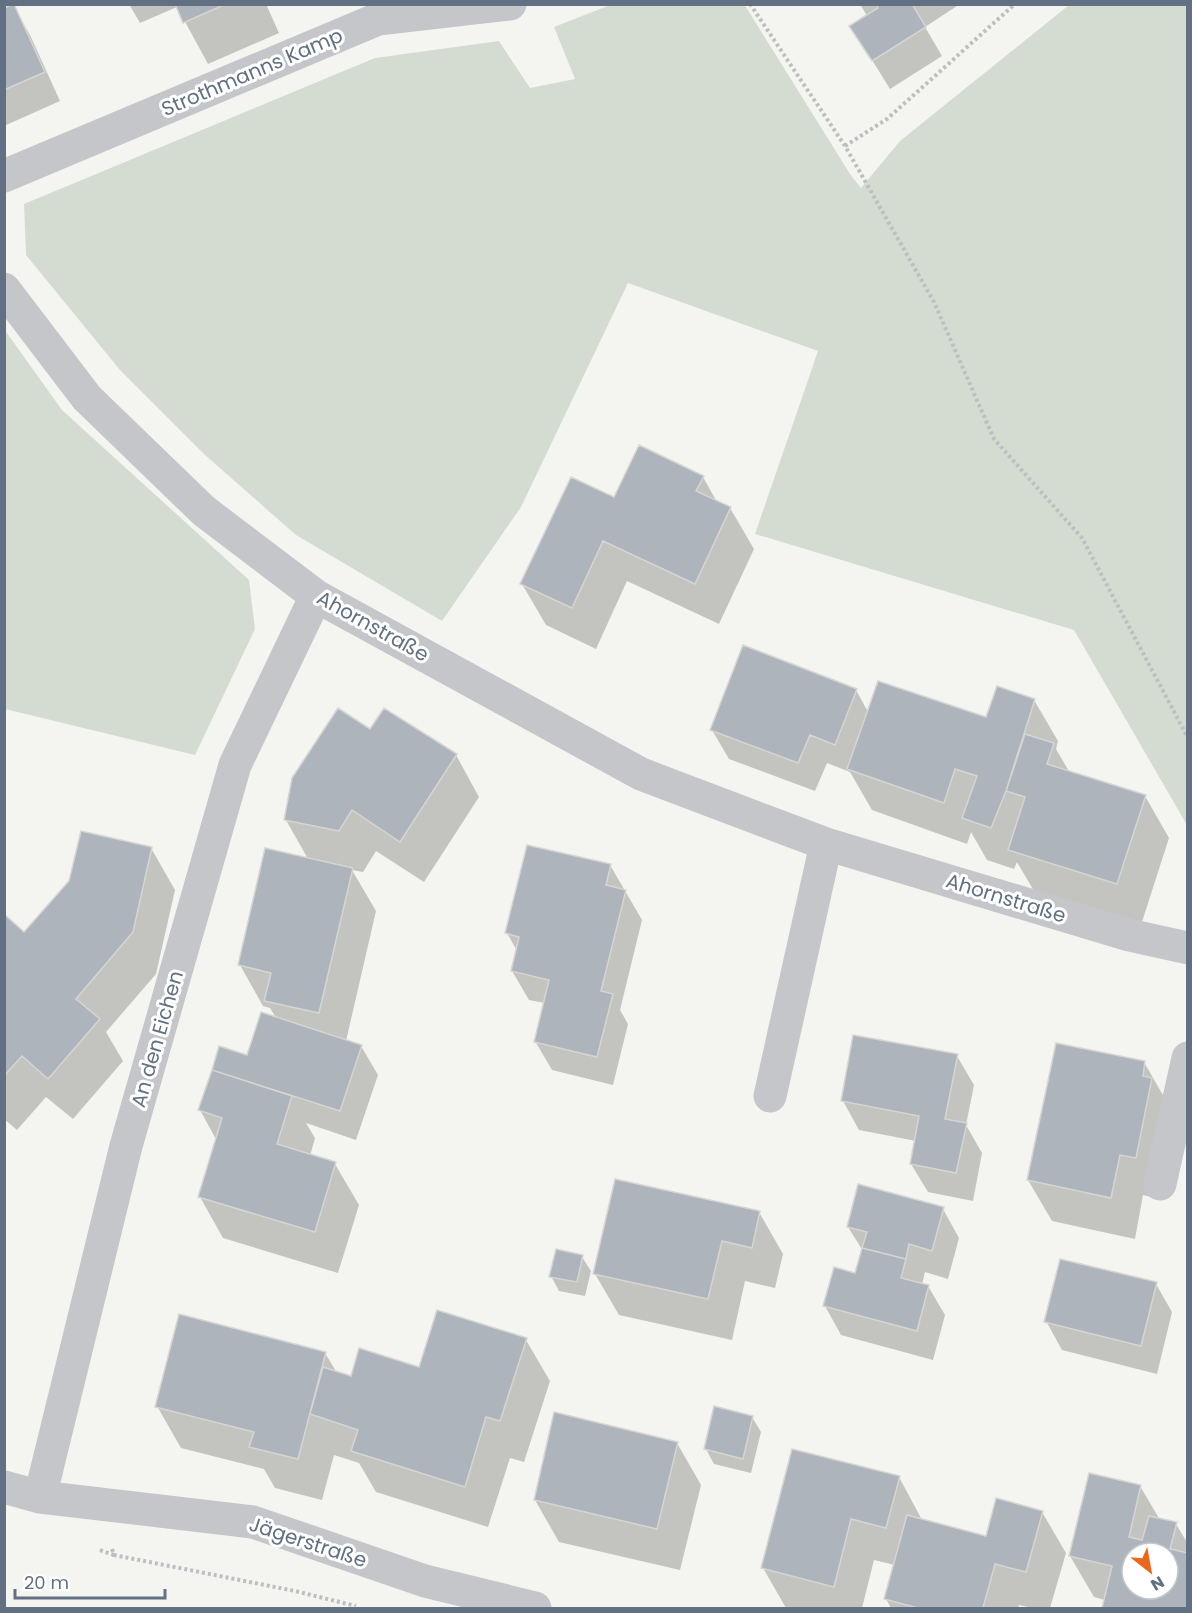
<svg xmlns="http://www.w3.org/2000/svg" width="1192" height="1613" font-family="Poppins,sans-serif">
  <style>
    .green { fill: #d4dcd1 }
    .shadow { fill: #0003; fill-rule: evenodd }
    .building { fill: #aeb4bb; stroke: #d5d6d3; stroke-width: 1.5; fill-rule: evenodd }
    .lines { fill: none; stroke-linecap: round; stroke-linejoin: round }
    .path { stroke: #bdbec1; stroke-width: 4; stroke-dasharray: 3 3; stroke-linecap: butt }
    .minor { stroke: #c4c6ca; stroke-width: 33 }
    .labels { text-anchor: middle; stroke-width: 6; stroke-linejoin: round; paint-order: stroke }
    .street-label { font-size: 20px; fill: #627083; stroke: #fff }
  </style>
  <rect width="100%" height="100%" fill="#f4f5f0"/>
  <path class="green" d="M 610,5 L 742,4 L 746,7 L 850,174 L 861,188 L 900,141 L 1069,5 L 1187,5 L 1187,825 L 1074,630 L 755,534 L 818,351 L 628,283 L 521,507 L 442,621 L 296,535 L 205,455 L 120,370 L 26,255 L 24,204 L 375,58 L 499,41 L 530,88 L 575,79 L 554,27 Z
    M 4,329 L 62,410 L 249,580 L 255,629 L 195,755 L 5,709 Z"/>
  <path class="shadow" d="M 129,4 L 266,4 L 279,33 L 208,64 L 177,7 L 140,23 Z
    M 860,4 L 960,4 L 925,27 L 942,56 L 890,89 L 851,26 L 867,16 Z
    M 13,6 L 30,35 L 60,101 L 4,126 L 4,10 Z
    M 703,477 L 717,502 L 730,508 L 754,549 L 719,624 L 627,581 L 596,649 L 546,625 L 522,584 L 615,499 Z
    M 856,690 L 868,712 L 987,719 L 1034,700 L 1058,741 L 1056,749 L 1070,773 L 1145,796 L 1169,838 L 1141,925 L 1034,891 L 1017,862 L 1014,869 L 987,860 L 971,832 L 967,844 L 872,810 L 850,772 L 827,763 L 815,791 L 729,759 L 712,730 Z
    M 370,731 L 456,755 L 479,797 L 424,882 L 376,851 L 363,872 L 352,870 L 376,911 L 346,1041 L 361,1046 L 378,1075 L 356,1140 L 306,1123 L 315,1138 L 310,1156 L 335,1164 L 359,1205 L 338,1273 L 223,1238 L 200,1197 L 217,1141 L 200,1110 L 220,1048 L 248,1057 L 276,1018 L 270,1008 L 263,1006 L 240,965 L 308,859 L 286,820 Z
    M 151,848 L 175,890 L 156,974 L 106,1032 L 123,1061 L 73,1119 L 46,1097 L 17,1130 L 4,1119 L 4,916 L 24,934 Z
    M 610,865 L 642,920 L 620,1010 L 628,1024 L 613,1085 L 552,1070 L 535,1041 L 545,1003 L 529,1000 L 512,971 L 517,951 L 507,933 Z
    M 957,1056 L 974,1085 L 966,1125 L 982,1153 L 973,1201 L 928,1192 L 911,1164 L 916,1141 L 859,1130 L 843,1101 Z
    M 1144,1062 L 1168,1104 L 1159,1199 L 1143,1195 L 1135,1239 L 1052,1221 L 1028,1180 Z
    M 943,1209 L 959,1238 L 948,1279 L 925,1272 L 922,1285 L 928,1286 L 945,1315 L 933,1360 L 841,1335 L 825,1306 L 856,1274 L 863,1251 L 848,1227 Z
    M 759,1212 L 783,1254 L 775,1288 L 745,1281 L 732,1340 L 619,1315 L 595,1274 Z
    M 582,1257 L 591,1271 L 585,1296 L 559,1291 L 551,1276 Z
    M 1156,1284 L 1172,1312 L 1157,1374 L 1062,1350 L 1046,1321 Z
    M 526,1340 L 550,1381 L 524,1462 L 510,1458 L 488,1527 L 376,1492 L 359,1463 L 334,1455 L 322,1500 L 275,1488 L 264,1469 L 181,1448 L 157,1406 L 325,1353 L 337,1373 L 352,1377 L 420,1369 Z
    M 752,1417 L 761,1432 L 751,1473 L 714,1464 L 706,1449 Z
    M 677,1443 L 701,1485 L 680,1570 L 559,1542 L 535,1500 Z
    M 899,1477 L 922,1520 L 987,1538 L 1042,1512 L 1066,1553 L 1050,1608 L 1032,1608 L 1019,1605 L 1018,1608 L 891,1608 L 886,1599 L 895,1565 L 874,1560 L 862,1608 L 786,1608 L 763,1568 Z
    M 1140,1486 L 1160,1520 L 1176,1524 L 1188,1544 L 1188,1608 L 1103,1608 L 1105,1600 L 1094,1597 L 1070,1556 ZM 1132,1553 L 1168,1553 L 1168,1589 L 1132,1589 Z"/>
  <path class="building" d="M 14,4 L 45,72 L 4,90 L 4,8 Z
    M 175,4 L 226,4 L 183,23 Z
    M 876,4 L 912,4 L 926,27 L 872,61 L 849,26 L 878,8 Z
    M 639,445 L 704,476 L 696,491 L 731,507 L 695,584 L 603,541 L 572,608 L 520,584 L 571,477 L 614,497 Z
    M 743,645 L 857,689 L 835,745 L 810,735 L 798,763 L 710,730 Z
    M 878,681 L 986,717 L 997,686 L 1035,699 L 1006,791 L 991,828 L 962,818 L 977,776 L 955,769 L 944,803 L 847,769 Z
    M 338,708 L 370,729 L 384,708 L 457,754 L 400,842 L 352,810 L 339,831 L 284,820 L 292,778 Z
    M 1025,734 L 1054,743 L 1047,764 L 1146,795 L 1117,884 L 1008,850 L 1025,797 L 1006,791 Z
    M 81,831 L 152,847 L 133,932 L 76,999 L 100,1019 L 48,1079 L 22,1056 L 4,1076 L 4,914 L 24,932 L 69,881 Z
    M 527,845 L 611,864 L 606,885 L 626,890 L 601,991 L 613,994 L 597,1057 L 534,1042 L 549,980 L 511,971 L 519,937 L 505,933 Z
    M 265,848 L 353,868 L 319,1013 L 264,1001 L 271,973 L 238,965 Z
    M 261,1012 L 362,1045 L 340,1111 L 212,1070 L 219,1046 L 247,1055 Z
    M 853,1035 L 958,1054 L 945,1119 L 967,1123 L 956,1173 L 910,1164 L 919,1116 L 841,1101 Z
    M 1056,1043 L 1145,1061 L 1143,1076 L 1152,1078 L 1136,1158 L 1120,1155 L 1111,1198 L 1027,1180 Z
    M 212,1070 L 292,1096 L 277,1144 L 336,1162 L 315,1232 L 198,1197 L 222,1118 L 198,1110 Z
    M 615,1179 L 760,1211 L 752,1248 L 722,1241 L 708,1299 L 593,1274 Z
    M 858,1184 L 944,1207 L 932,1251 L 909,1244 L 906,1259 L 862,1248 L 867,1232 L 847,1227 Z
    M 862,1248 L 906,1259 L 901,1278 L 929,1285 L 917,1331 L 823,1306 L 834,1267 L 855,1273 Z
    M 556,1249 L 583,1255 L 577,1282 L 549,1277 Z
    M 1060,1259 L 1157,1282 L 1141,1346 L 1044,1322 Z
    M 437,1310 L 527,1338 L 500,1421 L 486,1417 L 465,1487 L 351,1451 L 358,1430 L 310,1414 L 323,1367 L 351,1376 L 359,1348 L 419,1367 Z
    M 179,1314 L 326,1352 L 298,1459 L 249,1447 L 254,1432 L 155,1407 Z
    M 714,1406 L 753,1416 L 743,1459 L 704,1449 Z
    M 554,1412 L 678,1442 L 657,1529 L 534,1500 Z
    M 792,1449 L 900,1476 L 886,1528 L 851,1519 L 834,1587 L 761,1568 Z
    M 1089,1473 L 1141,1485 L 1129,1537 L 1142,1540 L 1149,1516 L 1177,1522 L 1170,1549 L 1188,1553 L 1188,1608 L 1102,1608 L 1112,1566 L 1069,1556 ZM 1132,1553 L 1168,1553 L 1168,1589 L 1132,1589 Z
    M 996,1498 L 1043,1511 L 1026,1572 L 995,1564 L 983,1608 L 918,1608 L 884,1599 L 907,1515 L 986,1536 Z"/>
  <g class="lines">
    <path class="path" d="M 750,4 L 845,146 L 934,302 L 994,439 L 1082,538 L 1188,738
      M 845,146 L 887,119 L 1015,4
      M 112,1549 L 114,1555 L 295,1591 L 356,1606
      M 100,1550 L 114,1555"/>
    <path class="minor" d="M 4,176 L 378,19 L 510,4
      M 4,289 L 87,398 L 204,511 L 316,596 L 641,774 L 826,844 L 1129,935 L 1188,948
      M 770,1096 L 826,844
      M 1160,1184 L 1188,1058
      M 4,1487 L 40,1497 L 253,1522 L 425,1581 L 535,1608
      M 40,1497 L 126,1146 L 235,765 L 316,596"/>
  </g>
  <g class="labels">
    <g class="street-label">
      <text transform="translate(252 72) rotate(-23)" y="7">Strothmanns Kamp</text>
      <text transform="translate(373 626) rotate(29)" y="7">Ahornstraße</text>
      <text transform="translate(1006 898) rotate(17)" y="7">Ahornstraße</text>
      <text transform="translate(157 1039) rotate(-74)" y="7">An den Eichen</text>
      <text transform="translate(308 1542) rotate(18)" y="7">Jägerstraße</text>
    </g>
  </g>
  <rect width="1192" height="1613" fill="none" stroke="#627083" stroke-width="12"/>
  <g transform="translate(1150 1571) rotate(149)"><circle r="28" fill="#ffffff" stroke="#c0c6cd" stroke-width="1.5"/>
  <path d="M0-4.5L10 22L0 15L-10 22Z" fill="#eb681a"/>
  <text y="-9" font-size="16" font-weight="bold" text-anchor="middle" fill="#627083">N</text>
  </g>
  <path d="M15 1589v9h150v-9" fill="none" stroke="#627083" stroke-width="3"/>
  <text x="24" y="1589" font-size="18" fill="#627083" stroke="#ffffff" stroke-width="4.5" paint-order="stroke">20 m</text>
</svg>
